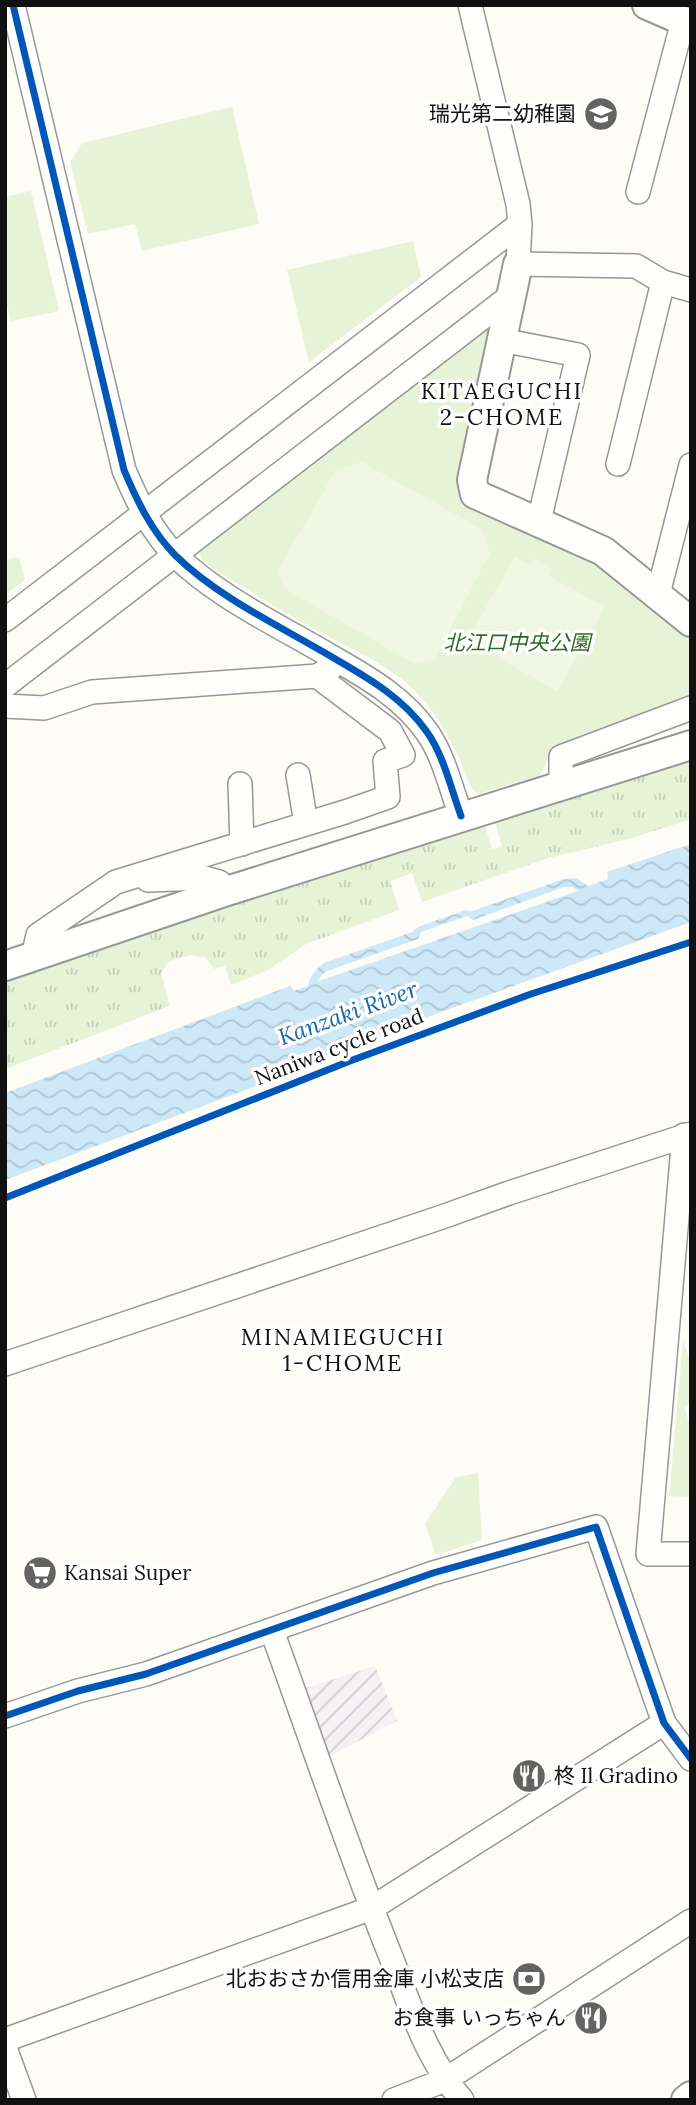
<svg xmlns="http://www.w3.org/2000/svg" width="696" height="2105" font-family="Lora,'Noto Sans JP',serif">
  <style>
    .industrial { fill: url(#industrial-furrows) }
    .grass { fill: url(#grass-tufts) }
    .park { fill: #e7f3d7 }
    .pitch { fill: #f0f6e1 }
    .water { fill: url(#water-waves); fill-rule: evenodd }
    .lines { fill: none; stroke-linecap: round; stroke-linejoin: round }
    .minor-casing { stroke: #979795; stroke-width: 26 }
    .tertiary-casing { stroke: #979795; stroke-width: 32 }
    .minor { stroke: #fffffe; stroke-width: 23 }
    .tertiary { stroke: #fffffe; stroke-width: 28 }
    .cycleway-casing { stroke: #fff; stroke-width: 11 }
    .cycleway { stroke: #0057b8; stroke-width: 7 }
    .labels { text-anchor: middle; stroke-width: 7; stroke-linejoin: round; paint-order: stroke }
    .poi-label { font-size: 21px; fill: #111; stroke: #fff; text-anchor: end }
    .park-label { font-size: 21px; font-style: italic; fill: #2f6b1f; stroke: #fff }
    .street-label { font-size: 21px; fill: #111; stroke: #fff }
    .neighbourhood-label { font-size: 23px; letter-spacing: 2px; fill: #111; stroke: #fff }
    .water-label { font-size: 23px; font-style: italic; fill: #1768a6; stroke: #fff }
  </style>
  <defs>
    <pattern id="industrial-furrows" width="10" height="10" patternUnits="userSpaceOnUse" patternTransform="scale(1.75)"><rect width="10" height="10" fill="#f5f0f3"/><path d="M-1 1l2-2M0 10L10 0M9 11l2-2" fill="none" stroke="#d1cdcf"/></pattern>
    <pattern id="grass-tufts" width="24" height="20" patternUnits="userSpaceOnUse" patternTransform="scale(1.75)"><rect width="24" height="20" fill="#e7f3d7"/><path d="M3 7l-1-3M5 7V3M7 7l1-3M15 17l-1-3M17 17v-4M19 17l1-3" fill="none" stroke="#c5cfb8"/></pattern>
    <pattern id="water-waves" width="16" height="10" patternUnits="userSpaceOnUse" patternTransform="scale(1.75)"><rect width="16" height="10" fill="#cde8f7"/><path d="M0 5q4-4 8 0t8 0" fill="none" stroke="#afc6d3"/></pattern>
  </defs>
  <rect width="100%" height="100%" fill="#fdfcf7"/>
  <path class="industrial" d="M 375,1666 L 397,1721 L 330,1756 L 303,1689 Z"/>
  <path class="grass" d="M 691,757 L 691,819 L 632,838 L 548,858 L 422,902 L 412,873 L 390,881 L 399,910 L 306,944 L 268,970 L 231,985 L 225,966 L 214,969 L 206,958 L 191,955 L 169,961 L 161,973 L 170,1006 L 5,1069 L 5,977 L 483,821 L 492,849 L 502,847 L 494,818 Z"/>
  <path class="park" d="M 232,107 L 259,224 L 142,251 L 135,224 L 88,234 L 70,162 L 82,143 Z
    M 31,191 L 59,311 L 11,321 L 5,298 L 5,197 Z
    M 413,241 L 421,277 L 309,362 L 287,270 Z
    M 489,321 L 495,324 L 460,495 L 599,561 L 691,634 L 691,695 L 689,698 L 561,744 L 553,751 L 540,775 L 478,794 C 465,784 464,767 456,752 C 447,734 436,714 422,698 C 392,666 361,654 324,634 C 285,614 247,589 209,566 L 201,558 L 198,545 Z
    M 19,557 L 25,580 L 5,595 L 5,560 Z
    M 683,1341 L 691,1363 L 691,1404 L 684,1406 L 691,1429 L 691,1497 L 669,1496 Z
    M 478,1473 L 482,1540 L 436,1555 L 425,1524 L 456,1477 Z"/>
  <path class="pitch" d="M 362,462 L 482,529 L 490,553 L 435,659 L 415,664 L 285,589 L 278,570 L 336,470 Z
    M 515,557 L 529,565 L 534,558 L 552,569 L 549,576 L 605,607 L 557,691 L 467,640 Z"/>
  <path class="water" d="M 691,844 L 691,922 L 441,1012 L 243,1091 L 5,1180 L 5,1093 L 290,986 L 294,991 L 308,986 C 310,975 315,970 324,963 L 412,932 L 418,927 L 465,910 L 472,911 L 564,879 L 576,878 L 588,886 L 608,879 L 607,872 ZM 564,887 L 573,887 L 578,891 L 319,981 L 321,975 L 327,971 L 418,939 L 421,932 L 467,916 L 473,920 Z"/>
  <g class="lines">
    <g class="minor-casing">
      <path id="minor" d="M 13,5 L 124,470 C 137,501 152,532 176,556 C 220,599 284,628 337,660 C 370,679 404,699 427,732 C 444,756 451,789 461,816
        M 470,5 L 518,204 L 520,224 L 518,264 L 636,266 L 663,282 L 691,290
        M 638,192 L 683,21
        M 501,340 L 578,355 L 539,521
        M 618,464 L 663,282
        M 658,594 L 691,465
        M 5,620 L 520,224
        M 5,686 L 509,297
        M 5,706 L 44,708 L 92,692 L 317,676 L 330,669
        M 298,775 L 306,824
        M 240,784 L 242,844
        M 561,786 L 561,757 L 691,708
        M 148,880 L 205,878 L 219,882 L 227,891
        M 33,957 L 38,935 L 116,882 L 345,812 L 388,797 L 385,761 L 403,755 L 390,731 L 317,676
        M 684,1135 L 648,1554 L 691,1554
        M 5,1364 L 442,1217 L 509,1193 L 691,1134
        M 272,1631 C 311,1738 347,1847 389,1952 C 410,2004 425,2057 462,2100
        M 5,1716 L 78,1691 L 146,1674 L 433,1573 L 596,1527 L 664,1723 L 691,1759
        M 5,2040 L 372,1908 L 664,1723
        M 5,2048 L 24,2100
        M 394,2100 L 445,2080 L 691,1921"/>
    </g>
    <g class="tertiary-casing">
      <path id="tertiary" d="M 647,5 L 691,24
        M 518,264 L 472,480 L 475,494 L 603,551 L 691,622
        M 5,966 L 227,891 L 691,745
        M 686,2100 L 691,2096"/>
    </g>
    <use href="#minor" class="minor"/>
    <use href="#tertiary" class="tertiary"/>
    <g class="cycleway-casing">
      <path id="cycleway" d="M 13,5 L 124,470 C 137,501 152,532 176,556 C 220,599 284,628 337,660 C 370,679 404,699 427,732 C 444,756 451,789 461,816
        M 5,1198 L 350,1061 L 531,994 L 691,942
        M 5,1716 L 78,1691 L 146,1674 L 433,1573 L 596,1527 L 664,1723 L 691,1759"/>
    </g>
    <use href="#cycleway" class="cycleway"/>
  </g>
  <defs>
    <g id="school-disc" transform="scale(1.75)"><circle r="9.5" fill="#646362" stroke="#fff"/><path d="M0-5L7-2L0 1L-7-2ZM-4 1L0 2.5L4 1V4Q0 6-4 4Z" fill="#fff"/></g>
    <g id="supermarket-disc" transform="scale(1.75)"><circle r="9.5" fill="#646362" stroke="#fff"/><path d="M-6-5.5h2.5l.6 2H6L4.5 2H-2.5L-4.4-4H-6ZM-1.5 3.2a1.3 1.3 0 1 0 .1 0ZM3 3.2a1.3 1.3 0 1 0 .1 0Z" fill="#fff"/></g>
    <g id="restaurant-disc" transform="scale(1.75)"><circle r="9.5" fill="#646362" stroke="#fff"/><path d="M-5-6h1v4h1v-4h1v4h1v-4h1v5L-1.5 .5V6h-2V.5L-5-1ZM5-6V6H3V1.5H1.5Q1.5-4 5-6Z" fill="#fff"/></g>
    <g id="bank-disc" transform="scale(1.75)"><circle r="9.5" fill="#646362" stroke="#fff"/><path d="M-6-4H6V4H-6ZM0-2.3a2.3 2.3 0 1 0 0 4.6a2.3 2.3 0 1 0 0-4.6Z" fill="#fff"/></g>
  </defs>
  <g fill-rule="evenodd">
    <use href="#school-disc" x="601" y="114"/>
    <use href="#supermarket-disc" x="40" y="1573"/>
    <use href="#restaurant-disc" x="529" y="1776"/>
    <use href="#bank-disc" x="529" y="1979"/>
    <use href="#restaurant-disc" x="591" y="2018"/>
  </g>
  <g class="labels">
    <g class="poi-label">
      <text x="576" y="121">瑞光第二幼稚園</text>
      <text x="64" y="1580" text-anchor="start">Kansai Super</text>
      <text x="554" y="1783" text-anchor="start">柊 Il Gradino</text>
      <text x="504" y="1986">北おおさか信用金庫 小松支店</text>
      <text x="566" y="2025">お食事 いっちゃん</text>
    </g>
    <g class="park-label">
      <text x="517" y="650">北江口中央公園</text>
    </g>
    <g class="street-label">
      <text transform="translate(339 1047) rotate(-21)" y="7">Naniwa cycle road</text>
    </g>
    <g class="neighbourhood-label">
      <text x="502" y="399">KITAEGUCHI<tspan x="502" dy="26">2-CHOME</tspan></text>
      <text x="343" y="1345">MINAMIEGUCHI<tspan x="343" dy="26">1-CHOME</tspan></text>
    </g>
    <g class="water-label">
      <text transform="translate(348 1013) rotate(-20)" y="8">Kanzaki River</text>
    </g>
  </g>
  <rect width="696" height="2105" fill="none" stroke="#111111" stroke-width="14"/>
</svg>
